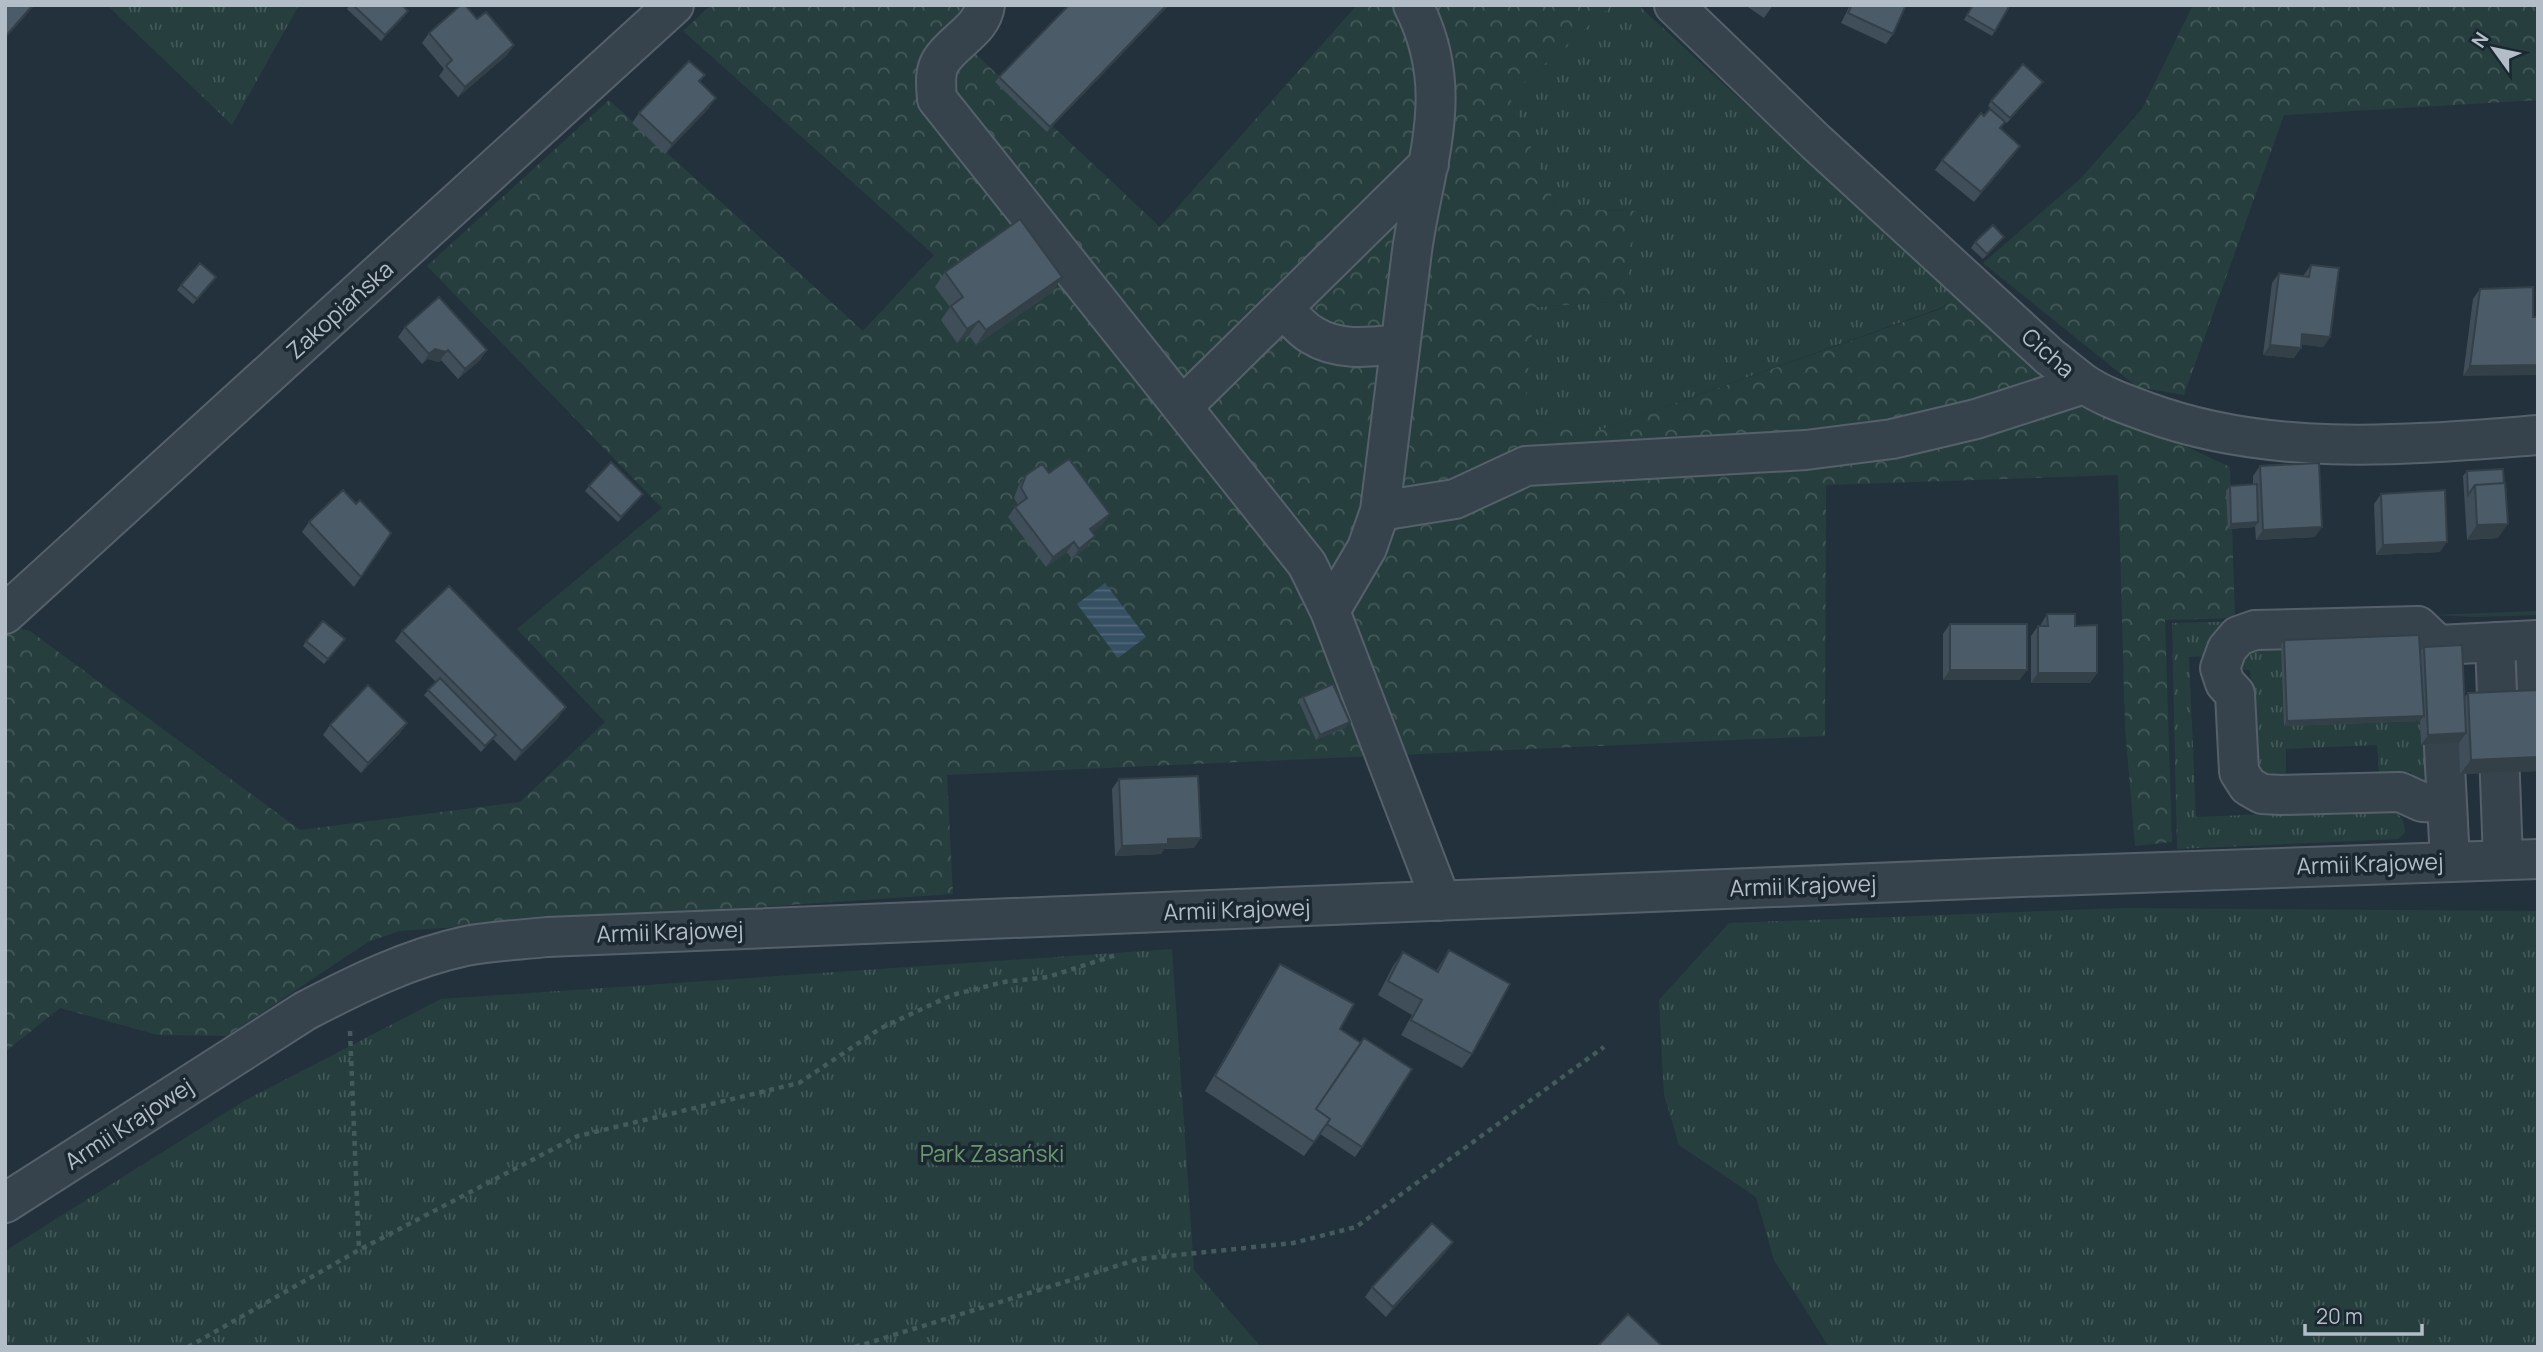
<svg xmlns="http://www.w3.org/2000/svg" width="2543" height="1352" font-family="Manrope,sans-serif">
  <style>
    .grass { fill: url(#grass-tufts) }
    .forest { fill: url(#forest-crowns) }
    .water { fill: url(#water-rules) }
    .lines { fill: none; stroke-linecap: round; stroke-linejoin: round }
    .minor-casing { stroke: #55606a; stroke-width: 42 }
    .path { stroke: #445b5b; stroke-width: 4.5; stroke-dasharray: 5 5; stroke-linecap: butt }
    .minor { stroke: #36434c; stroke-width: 38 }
    .wall { fill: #404e59 }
    .shaded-wall { fill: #344048 }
    .building { fill: #4b5b67; stroke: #344048; stroke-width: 2 }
    .labels { text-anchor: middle; stroke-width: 7; stroke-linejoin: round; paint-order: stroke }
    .street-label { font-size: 23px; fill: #b2bdc8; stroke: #1c2831 }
    .park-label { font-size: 23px; fill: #69996d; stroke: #1c2831 }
  </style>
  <defs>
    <pattern id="grass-tufts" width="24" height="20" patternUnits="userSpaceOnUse" patternTransform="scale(1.75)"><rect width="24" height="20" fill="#263f3e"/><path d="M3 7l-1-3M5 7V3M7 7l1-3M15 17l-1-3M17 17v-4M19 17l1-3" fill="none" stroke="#435958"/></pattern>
    <pattern id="forest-crowns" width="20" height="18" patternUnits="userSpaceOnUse" patternTransform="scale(1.75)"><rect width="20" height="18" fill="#263f3e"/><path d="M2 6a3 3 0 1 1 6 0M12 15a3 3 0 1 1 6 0" fill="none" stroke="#435958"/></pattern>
    <pattern id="water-rules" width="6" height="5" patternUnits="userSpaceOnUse" patternTransform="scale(1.75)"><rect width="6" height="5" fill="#365063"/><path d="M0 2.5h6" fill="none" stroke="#516778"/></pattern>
  </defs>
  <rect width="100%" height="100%" fill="#23313c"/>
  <path class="grass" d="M 107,5 L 299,5 L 232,125 Z
    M 1612,5 L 1638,5 L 1953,296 L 1943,307 L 1597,431 L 1523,419 L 1535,307 L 1626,301 L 1635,211 L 1557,209 L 1509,95 Z
    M 2538,611 L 2538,615 L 2478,617 L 2430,615 Z
    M 2249,621 L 2208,656 L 2189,657 L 2196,817 L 2388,809 C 2399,812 2405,820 2405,832 L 2398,839 L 2177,849 L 2172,623 Z
    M 2271,637 L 2420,721 L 2428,745 L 2430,780 L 2424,783 L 2413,780 L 2411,772 L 2379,773 L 2377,745 L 2286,749 L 2286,776 L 2263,775 L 2256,764 L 2250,670 L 2234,669 L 2234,660 Z
    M 2123,908 L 2538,911 L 2538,1347 L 1829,1347 L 1774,1260 L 1756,1197 L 1679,1145 L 1664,1095 L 1659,1000 L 1729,923 Z
    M 1172,949 L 1194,1270 L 1261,1347 L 5,1347 L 5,1251 L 244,1101 L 441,999 Z"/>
  <path class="forest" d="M 711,5 L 967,5 L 947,27 L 1160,227 L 1357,5 L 1612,5 L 1509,95 L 1557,209 L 1636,211 L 1626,301 L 1535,307 L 1523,419 L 1597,431 L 1943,308 L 1953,296 L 2056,385 L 2230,467 L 2235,618 L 2165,620 L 2172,842 L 2135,846 L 2125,727 L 2118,475 L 1826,485 L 1825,736 L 947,775 L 953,894 L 399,931 L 368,942 L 227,1036 L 158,1035 L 60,1008 L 5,1052 L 5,624 L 30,631 L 300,830 L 520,802 L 605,722 L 517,629 L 662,508 L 427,266 L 609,100 L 863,331 L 934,255 L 683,31 Z
    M 2193,5 L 2538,5 L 2538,100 L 2284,115 L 2184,395 L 2137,387 L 1983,263 L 2081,178 L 2142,109 Z"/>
  <path class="water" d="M 1105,583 L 1146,637 L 1118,658 L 1077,604 Z"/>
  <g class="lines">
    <g class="minor-casing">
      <path id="minor" d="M 985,5 C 982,30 953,41 941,61 C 934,72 936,86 937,99 L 1307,564 L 1330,611
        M 1413,5 C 1458,92 1424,163 1412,251 C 1401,338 1391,424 1380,511 L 1367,548 L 1330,611 L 1441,901
        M 1674,5 L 1816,142 L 2050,357 C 2061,365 2072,375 2083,383 C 2102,396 2125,404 2147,412 C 2272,458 2407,445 2538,435
        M 1283,308 C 1292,317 1301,329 1312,335 C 1339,352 1371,347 1400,344
        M 1182,407 L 1429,164
        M 1380,511 L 1455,499 L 1526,466 L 1806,450 L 1892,439 L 1976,419 L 2084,384
        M 5,614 L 674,5
        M 2535,640 L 2538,714
        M 2495,642 L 2503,860
        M 2441,693 L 2447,803
        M 2450,862 L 2447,803 L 2422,802 L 2400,792 L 2281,795 L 2262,794 L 2248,786 L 2239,772 L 2235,694 L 2225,683 L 2220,668 L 2227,649 L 2238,636 L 2255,630 L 2418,626 L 2438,645 L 2538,640
        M 5,1203 L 305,1011 C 355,985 409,958 466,946 C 492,941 520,940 547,937 L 2021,877 L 2538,859"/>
    </g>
    <path class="path" d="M 350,1031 L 359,1250
      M 188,1347 L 359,1250 L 578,1136 L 799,1083 L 881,1028 L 952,995 L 1004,982 L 1048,977 L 1116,955
      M 855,1347 L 1139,1259 L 1293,1243 L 1356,1227 L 1604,1047"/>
    <use href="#minor" class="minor"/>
  </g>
  <path class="wall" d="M 350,5 L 402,5 L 408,11 L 381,41 L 347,9 Z
    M 1069,5 L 1169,5 L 1047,132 L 995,82 L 999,77 Z
    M 1745,5 L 1773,5 L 1764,18 Z
    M 1850,5 L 1906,5 L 1893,34 L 1886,44 L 1841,23 Z
    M 1972,5 L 2010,5 L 1992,36 L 1964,20 Z
    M 477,19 L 514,45 L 507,55 L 458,97 L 439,76 L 444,69 L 422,43 L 429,33 Z
    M 705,75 L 700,82 L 709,108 L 665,154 L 632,123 L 639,113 Z
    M 2043,82 L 2007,123 L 2005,122 L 2000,129 L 2013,156 L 1974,202 L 1935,170 L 1942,160 L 1984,116 L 2004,120 L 1988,106 L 1991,101 Z
    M 2004,237 L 1983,259 L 1971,248 L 1975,242 Z
    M 2311,265 L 2330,337 L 2323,347 L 2301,344 L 2301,348 L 2294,358 L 2263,355 L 2272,283 L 2279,273 L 2303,276 Z
    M 945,272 L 1062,277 L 1052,292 L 976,345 L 969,335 L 957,343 L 941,320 L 950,307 L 935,287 Z
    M 212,282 L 193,304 L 177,290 L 181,285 Z
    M 2480,289 L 2533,317 L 2463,376 L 2473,299 Z
    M 405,327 L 487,350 L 480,360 L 458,379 L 441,360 L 439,362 L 428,359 L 422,364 L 398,337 Z
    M 2260,466 L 2315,537 L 2256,540 L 2255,527 L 2228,529 L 2226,491 L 2230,486 L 2253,484 L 2253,476 Z
    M 2503,469 L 2498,538 L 2467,540 L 2463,476 L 2467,471 Z
    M 1049,473 L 1103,524 L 1092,532 L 1088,546 L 1072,559 L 1067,552 L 1046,567 L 1008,517 L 1015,507 L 1018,505 L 1014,498 L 1019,485 L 1026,475 Z
    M 589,486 L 639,499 L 618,522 L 585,491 Z
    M 2381,494 L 2440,552 L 2376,555 L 2374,504 Z
    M 356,504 L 391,533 L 354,587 L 302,532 L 309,522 Z
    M 2047,614 L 2075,626 L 2097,673 L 2090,683 L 2031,683 L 2031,636 L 2038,626 L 2040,626 Z
    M 1950,624 L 2020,680 L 1943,680 L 1943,634 Z
    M 402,631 L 559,717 L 515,761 L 493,739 L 481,752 L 424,695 L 436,682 L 395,641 Z
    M 345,639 L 324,664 L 303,646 L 306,641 Z
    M 2284,640 L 2420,652 L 2424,647 L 2464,698 L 2468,693 L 2538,690 L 2538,771 L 2460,774 L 2459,743 L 2421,745 L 2420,721 L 2284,726 L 2281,645 Z
    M 1303,697 L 1350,722 L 1346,727 L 1316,740 L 1299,702 Z
    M 407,723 L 400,733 L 361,773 L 323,735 L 330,725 Z
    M 1119,779 L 1194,848 L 1164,849 L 1161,854 L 1115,856 L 1112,789 Z
    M 1449,950 L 1472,1054 L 1462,1068 L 1401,1035 L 1412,1015 L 1378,995 L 1393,966 L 1403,952 L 1436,971 Z
    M 1280,964 L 1340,1029 L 1362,1147 L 1355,1157 L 1320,1134 L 1304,1156 L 1205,1091 L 1270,979 Z
    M 1446,1252 L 1386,1317 L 1365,1297 L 1372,1287 Z"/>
  <path class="shaded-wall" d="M 33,5 L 35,5 L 5,39 L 5,37 Z
    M 1167,5 L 1169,5 L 1047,132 L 1050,127 Z
    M 408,11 L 405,16 L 381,41 L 385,35 Z
    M 514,45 L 507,55 L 458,97 L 465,87 Z
    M 716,98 L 709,108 L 665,154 L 672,144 Z
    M 2020,146 L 2013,156 L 1974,202 L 1981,192 Z
    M 1062,277 L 1052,292 L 976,345 L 986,330 Z
    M 979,321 L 969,335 L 957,343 L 967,329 Z
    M 2302,334 L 2330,337 L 2323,347 L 2295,344 Z
    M 2270,345 L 2301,348 L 2294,358 L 2263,355 Z
    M 435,349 L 448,350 L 439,362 L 428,359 L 422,364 L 429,354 Z
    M 487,350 L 480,360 L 458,379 L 465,369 Z
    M 2538,365 L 2538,375 L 2463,376 L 2470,366 Z
    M 1110,514 L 1103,524 L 1083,539 L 1090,529 Z
    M 2258,522 L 2255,527 L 2228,529 L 2231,524 Z
    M 2508,524 L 2498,538 L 2467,540 L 2477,525 Z
    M 2322,527 L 2315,537 L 2256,540 L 2263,530 Z
    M 1095,536 L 1088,546 L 1072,559 L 1079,549 Z
    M 1074,542 L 1067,552 L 1046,567 L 1053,557 Z
    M 2447,542 L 2440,552 L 2376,555 L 2383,545 Z
    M 1950,670 L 2027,670 L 2020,680 L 1943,680 Z
    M 2038,673 L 2097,673 L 2090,683 L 2031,683 Z
    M 566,707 L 559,717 L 515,761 L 522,751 Z
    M 2424,716 L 2420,721 L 2284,726 L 2287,721 Z
    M 1350,722 L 1346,727 L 1316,740 L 1320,735 Z
    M 407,723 L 400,733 L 361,773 L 368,763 Z
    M 2466,733 L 2459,743 L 2421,745 L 2428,735 Z
    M 2538,757 L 2538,771 L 2460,774 L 2471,760 Z
    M 1201,838 L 1194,848 L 1164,849 L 1161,854 L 1115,856 L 1122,846 L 1168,839 Z
    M 1453,1242 L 1446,1252 L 1386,1317 L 1393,1307 Z"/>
  <path class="building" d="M 5,5 L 33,5 L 5,37 Z
    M 353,5 L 402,5 L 408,11 L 385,35 Z
    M 461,5 L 465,5 L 477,19 L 486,12 L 514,45 L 465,87 L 446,66 L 452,60 L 429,33 Z
    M 1069,5 L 1167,5 L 1050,127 L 999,77 Z
    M 1852,5 L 1906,5 L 1893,34 L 1848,13 Z
    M 1973,5 L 2010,5 L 1995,31 L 1967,15 Z
    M 689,61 L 705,75 L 699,81 L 716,98 L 672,144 L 639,113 Z
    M 2023,64 L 2043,82 L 2010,118 L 1991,101 Z
    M 1990,109 L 2005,122 L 2000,128 L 2020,146 L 1981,192 L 1942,160 L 1981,113 L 1984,116 Z
    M 1020,219 L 1062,277 L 986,330 L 979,321 L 967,329 L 951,306 L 963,297 L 945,272 Z
    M 1993,225 L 2004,237 L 1987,254 L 1975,242 Z
    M 200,263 L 216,277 L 197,299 L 181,285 Z
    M 2311,265 L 2339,268 L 2330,337 L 2302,334 L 2301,348 L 2270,345 L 2279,273 L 2309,277 Z
    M 2533,287 L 2533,317 L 2538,317 L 2538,365 L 2470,366 L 2480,289 Z
    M 439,297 L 487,350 L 465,369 L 448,350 L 446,352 L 435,349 L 429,354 L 405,327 Z
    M 1069,459 L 1110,514 L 1090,529 L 1095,536 L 1079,549 L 1074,542 L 1053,557 L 1015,507 L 1027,498 L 1021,488 L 1026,475 L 1042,464 L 1049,473 Z
    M 611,462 L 643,494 L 621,517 L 589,486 Z
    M 2319,463 L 2322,527 L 2263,530 L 2260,466 Z
    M 2503,469 L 2504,483 L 2475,485 L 2468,495 L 2467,471 Z
    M 2505,483 L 2508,524 L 2477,525 L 2475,485 Z
    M 2257,484 L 2258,522 L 2231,524 L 2230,486 Z
    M 343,490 L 356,504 L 360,500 L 391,533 L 361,577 L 309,522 Z
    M 2445,490 L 2447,542 L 2383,545 L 2381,494 Z
    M 449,586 L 566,707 L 522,751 L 402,631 Z
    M 2047,614 L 2075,614 L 2075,626 L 2097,625 L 2097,673 L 2038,673 L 2038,626 L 2048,626 Z
    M 323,621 L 345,639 L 328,659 L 306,641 Z
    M 1950,624 L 2027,624 L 2027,670 L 1950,670 Z
    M 2419,635 L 2424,716 L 2287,721 L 2284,640 Z
    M 2462,645 L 2466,733 L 2428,735 L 2424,647 Z
    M 440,678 L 496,735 L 485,746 L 428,690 Z
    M 1333,684 L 1350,722 L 1320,735 L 1303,697 Z
    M 368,685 L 407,723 L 368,763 L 330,725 Z
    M 2538,690 L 2538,757 L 2471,760 L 2468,693 Z
    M 1198,776 L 1201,838 L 1168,839 L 1168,844 L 1122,846 L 1119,779 Z
    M 1449,950 L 1510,984 L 1472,1054 L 1411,1020 L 1422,1000 L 1388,981 L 1403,952 L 1438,972 Z
    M 1280,964 L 1354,1004 L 1340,1029 L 1361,1043 L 1316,1109 L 1330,1119 L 1314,1142 L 1215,1076 Z
    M 1364,1038 L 1412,1069 L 1362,1147 L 1327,1124 L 1330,1119 L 1316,1109 Z
    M 1432,1223 L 1453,1242 L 1393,1307 L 1372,1287 Z
    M 1628,1314 L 1663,1347 L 1597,1347 Z"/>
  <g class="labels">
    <g class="street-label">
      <text transform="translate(340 310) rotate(-42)" y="8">Zakopiańska</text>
      <text transform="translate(2048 353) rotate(41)" y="8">Cicha</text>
      <text transform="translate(2370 864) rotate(-2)" y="8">Armii Krajowej</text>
      <text transform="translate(1803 886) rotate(-2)" y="8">Armii Krajowej</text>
      <text transform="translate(1237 910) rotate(-2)" y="8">Armii Krajowej</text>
      <text transform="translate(670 932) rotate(-2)" y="8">Armii Krajowej</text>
      <text transform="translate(129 1124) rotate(-33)" y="8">Armii Krajowej</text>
    </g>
    <g class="park-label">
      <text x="992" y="1162">Park Zasański</text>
    </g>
  </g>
  <rect width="2543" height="1352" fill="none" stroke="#b2bdc8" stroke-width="14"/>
  <g transform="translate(2494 49) rotate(303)" stroke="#1c2831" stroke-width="5" paint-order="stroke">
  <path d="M0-5L12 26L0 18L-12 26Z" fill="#b2bdc8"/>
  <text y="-10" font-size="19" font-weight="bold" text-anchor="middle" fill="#b2bdc8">N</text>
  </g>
  <path d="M2305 1324v10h117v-10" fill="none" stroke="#b2bdc8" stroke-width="3.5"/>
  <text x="2316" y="1324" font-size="21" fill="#b2bdc8" stroke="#1c2831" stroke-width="5" paint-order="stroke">20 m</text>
</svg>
